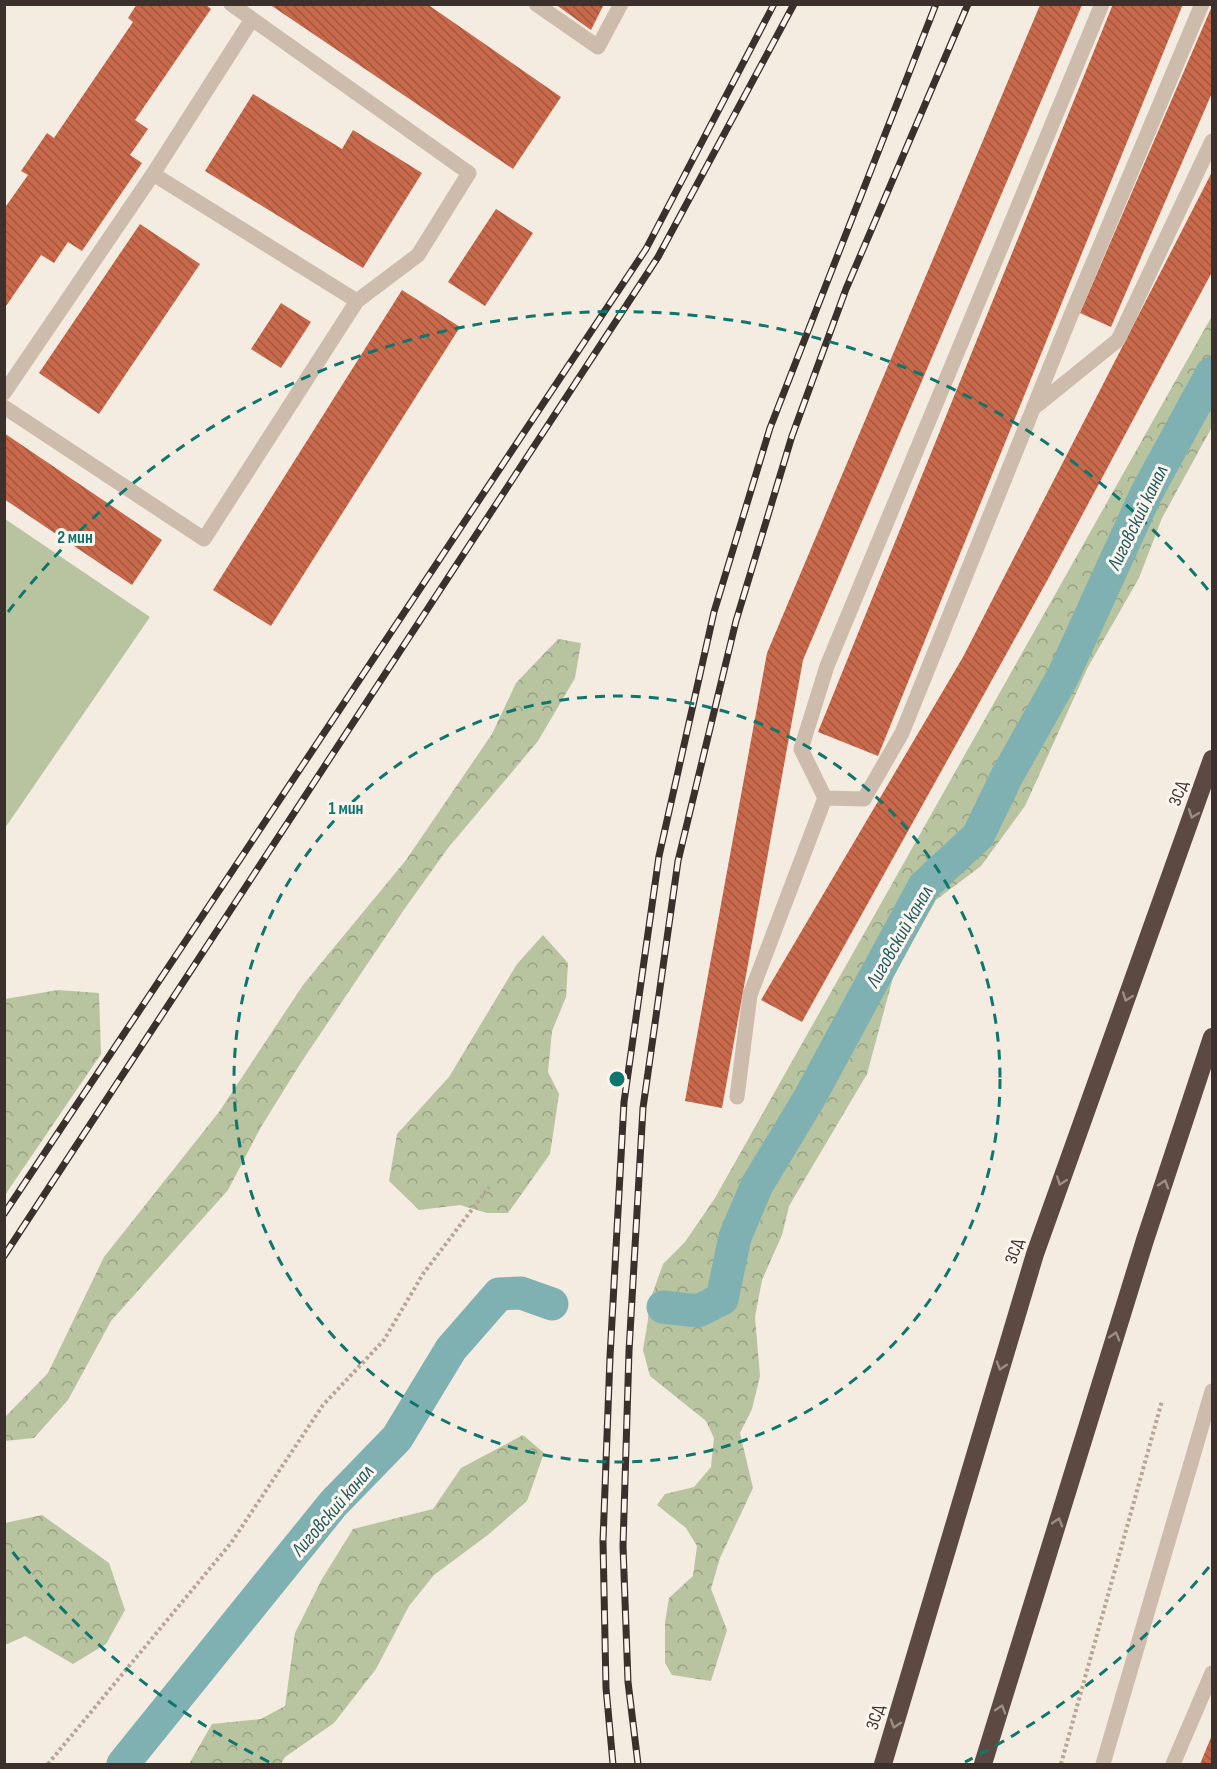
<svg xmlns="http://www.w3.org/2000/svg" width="1217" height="1769" font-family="'Sofia Sans Condensed',sans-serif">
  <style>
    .forest { fill: url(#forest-crowns) }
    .garden { fill: #b8c4a0 }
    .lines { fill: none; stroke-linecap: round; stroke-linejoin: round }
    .canal { stroke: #7fb0b2; stroke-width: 33 }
    .building { fill: url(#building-back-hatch) }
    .path { stroke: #b9a596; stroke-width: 4; stroke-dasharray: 3 3; stroke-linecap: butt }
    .minor { stroke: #cdbbac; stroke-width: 15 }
    .highway { stroke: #5c4a42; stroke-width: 18 }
    .rail-casing { stroke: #3b302b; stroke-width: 7 }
    .rail { stroke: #fbf5ee; stroke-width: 4.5; stroke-dasharray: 14; stroke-linecap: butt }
    .oneway { stroke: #9c8e87 }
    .ring { fill: none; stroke: #0f766e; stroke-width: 3; stroke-dasharray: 10 8 }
    .labels { text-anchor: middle; stroke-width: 6; stroke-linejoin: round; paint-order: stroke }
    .street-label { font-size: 18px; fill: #3b302b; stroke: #fbf5ee }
    .water-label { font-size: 20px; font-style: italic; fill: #1f5a5e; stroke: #fbf5ee }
    .centre { fill: #0f766e; stroke: #fbf5ee; stroke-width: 3 }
    .ring-label { font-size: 18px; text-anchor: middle; font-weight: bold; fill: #0f766e; stroke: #fbf5ee; stroke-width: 6; stroke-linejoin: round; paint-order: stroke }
  </style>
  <defs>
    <pattern id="forest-crowns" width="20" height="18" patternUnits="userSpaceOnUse" patternTransform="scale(1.5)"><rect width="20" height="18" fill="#b8c4a0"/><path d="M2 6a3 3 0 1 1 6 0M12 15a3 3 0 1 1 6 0" fill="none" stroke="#97a083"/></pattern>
    <pattern id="building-back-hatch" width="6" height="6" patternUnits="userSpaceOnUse" patternTransform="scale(1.5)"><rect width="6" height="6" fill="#c8694b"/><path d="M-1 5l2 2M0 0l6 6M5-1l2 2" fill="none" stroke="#a4573f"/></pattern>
  </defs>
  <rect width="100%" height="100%" fill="#f4ebe1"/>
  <path class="forest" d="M 1212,316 L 1212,427 L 1162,518 L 1139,578 L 1088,667 L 1025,806 L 981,866 L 936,900 L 894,974 L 867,1074 L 789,1206 L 782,1235 L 762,1280 L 755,1317 L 760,1376 L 752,1409 L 740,1433 L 753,1488 L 720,1558 L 711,1589 L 727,1630 L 711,1681 L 672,1675 L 665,1663 L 665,1622 L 669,1598 L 693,1576 L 697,1546 L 686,1528 L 657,1505 L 665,1494 L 694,1487 L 711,1467 L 714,1438 L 706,1421 L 650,1376 L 643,1350 L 652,1295 L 663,1264 L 685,1242 L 715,1198 Z
    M 558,639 L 581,643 L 575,678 L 538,741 L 448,848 L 403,911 L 302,1061 L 261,1127 L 228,1190 L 111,1321 L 68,1400 L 34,1438 L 5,1441 L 5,1417 L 48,1373 L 104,1257 L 219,1112 L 303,985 L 406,860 L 492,734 L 516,683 Z
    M 543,935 L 568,963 L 566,997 L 552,1031 L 548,1072 L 559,1094 L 550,1154 L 508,1213 L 487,1213 L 460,1205 L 419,1210 L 389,1181 L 397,1134 L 449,1077 L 517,964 Z
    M 58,990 L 99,993 L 101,1054 L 5,1195 L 5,999 Z
    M 523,1435 L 544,1453 L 527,1501 L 489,1534 L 434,1575 L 409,1606 L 376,1669 L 334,1723 L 285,1757 L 281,1764 L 189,1764 L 212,1724 L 261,1719 L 285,1706 L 295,1633 L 322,1579 L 353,1529 L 433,1509 L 461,1468 Z
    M 42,1515 L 109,1563 L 125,1610 L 106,1644 L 73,1664 L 25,1636 L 5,1645 L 5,1523 Z"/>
  <path class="garden" d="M 5,519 L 150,617 L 5,828 Z"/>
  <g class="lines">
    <path class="canal" d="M 663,1307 L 698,1311 L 722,1299 L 735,1237 L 757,1185 L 810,1097 L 924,886 L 978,836 L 1007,776 L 1063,676 L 1146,494 L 1212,373
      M 123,1764 L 333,1504 L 397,1438 L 451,1349 L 499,1294 L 521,1293 L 552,1304"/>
  </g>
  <path class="building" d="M 137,4 L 205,4 L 211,9 L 135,120 L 148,129 L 130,155 L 142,163 L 82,251 L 68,242 L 54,263 L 41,255 L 4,309 L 4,209 L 28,175 L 21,171 L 47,133 L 54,138 L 133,22 L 128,18 Z
    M 269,4 L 427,4 L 561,97 L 513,169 Z
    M 555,4 L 604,4 L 591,30 Z
    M 1113,4 L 1183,4 L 878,756 L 818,732 Z
    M 1040,5 L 1082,5 L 803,660 L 722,1108 L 685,1101 L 767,653 Z
    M 1212,6 L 1212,93 L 1111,327 L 1080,313 Z
    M 253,94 L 342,149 L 353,130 L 422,173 L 363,268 L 205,171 Z
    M 1212,172 L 1212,272 L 1048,579 L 802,1022 L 761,1000 L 963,657 Z
    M 496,209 L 533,233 L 485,306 L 448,282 Z
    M 140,224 L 200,264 L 99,414 L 39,373 Z
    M 402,290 L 460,327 L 271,626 L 213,590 Z
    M 281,303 L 311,322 L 281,368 L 251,349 Z
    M 4,433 L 162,540 L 132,585 L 4,499 Z
    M 1212,1735 L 1212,1764 L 1200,1764 Z"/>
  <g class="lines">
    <path class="path" d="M 48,1764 L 231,1543 L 323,1405 L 384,1340 L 423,1274 L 489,1187
      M 1061,1764 L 1162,1401"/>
    <path class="minor" d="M 536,4 L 598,47 L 621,4
      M 1102,4 L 827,666 L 801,749 L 825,798 L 864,799 L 902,733 L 1071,315 L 1202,4
      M 153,174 L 357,301
      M 4,393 L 153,174 L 252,19
      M 4,407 L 204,539 L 357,301 L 418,255 L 469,173 L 231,4
      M 1035,407 L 1118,340 L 1212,141
      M 737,1097 L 750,995 L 825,798
      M 1103,1764 L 1212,1391
      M 1173,1764 L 1212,1673"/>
    <path class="highway" d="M 883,1764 L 1035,1254 L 1212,759
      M 983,1764 L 1145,1240 L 1212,1037"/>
    <g class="rail-casing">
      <path id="rail" d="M 4,1214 L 646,249 L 774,4
        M 4,1256 L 658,257 L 794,4
        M 613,1764 L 606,1688 L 603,1541 L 610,1357 L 624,1102 L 659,856 L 714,612 L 770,428 L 936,4
        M 638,1764 L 628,1682 L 623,1546 L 629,1351 L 643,1108 L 678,861 L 736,621 L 792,436 L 846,289 L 968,4"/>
    </g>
    <use href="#rail" class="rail"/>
  </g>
  <defs><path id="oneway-chevron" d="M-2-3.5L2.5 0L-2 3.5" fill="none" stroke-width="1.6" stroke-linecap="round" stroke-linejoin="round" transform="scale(1.5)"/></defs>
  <g class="oneway">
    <use href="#oneway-chevron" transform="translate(1193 814) rotate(110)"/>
    <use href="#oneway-chevron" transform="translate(1127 997) rotate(110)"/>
    <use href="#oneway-chevron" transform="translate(1061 1181) rotate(110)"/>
    <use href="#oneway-chevron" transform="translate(1164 1184) rotate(-72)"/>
    <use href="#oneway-chevron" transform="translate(1115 1336) rotate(-73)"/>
    <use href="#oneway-chevron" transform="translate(1001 1366) rotate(107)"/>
    <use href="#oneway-chevron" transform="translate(1058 1522) rotate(-73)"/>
    <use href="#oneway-chevron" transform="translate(1001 1709) rotate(-73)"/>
    <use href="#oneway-chevron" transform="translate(895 1724) rotate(107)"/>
  </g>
  <g class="ring">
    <circle cx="617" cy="1079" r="383"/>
    <path d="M1209 1567A767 767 0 0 1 965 1762M269 1762A767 767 0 0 1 8 1546M8 612A767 767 0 0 1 1209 591"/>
  </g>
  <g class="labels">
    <g class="street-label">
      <text transform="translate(1178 793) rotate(-70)" y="6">ЗСД</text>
      <text transform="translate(1014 1251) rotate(-72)" y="6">ЗСД</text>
      <text transform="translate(875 1717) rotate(-73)" y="6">ЗСД</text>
    </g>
    <g class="water-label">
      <text transform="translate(1137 517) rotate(-64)" y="7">Лиговский канал</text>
      <text transform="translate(899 936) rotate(-60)" y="7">Лиговский канал</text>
      <text transform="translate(332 1510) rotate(-49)" y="7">Лиговский канал</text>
    </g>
  </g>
  <circle cx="617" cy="1079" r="9" class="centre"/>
  <g class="ring-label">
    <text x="75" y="543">2 мин</text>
    <text x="346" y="814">1 мин</text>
  </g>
  <rect width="1217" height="1769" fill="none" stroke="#3b302b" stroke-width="12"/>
</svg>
